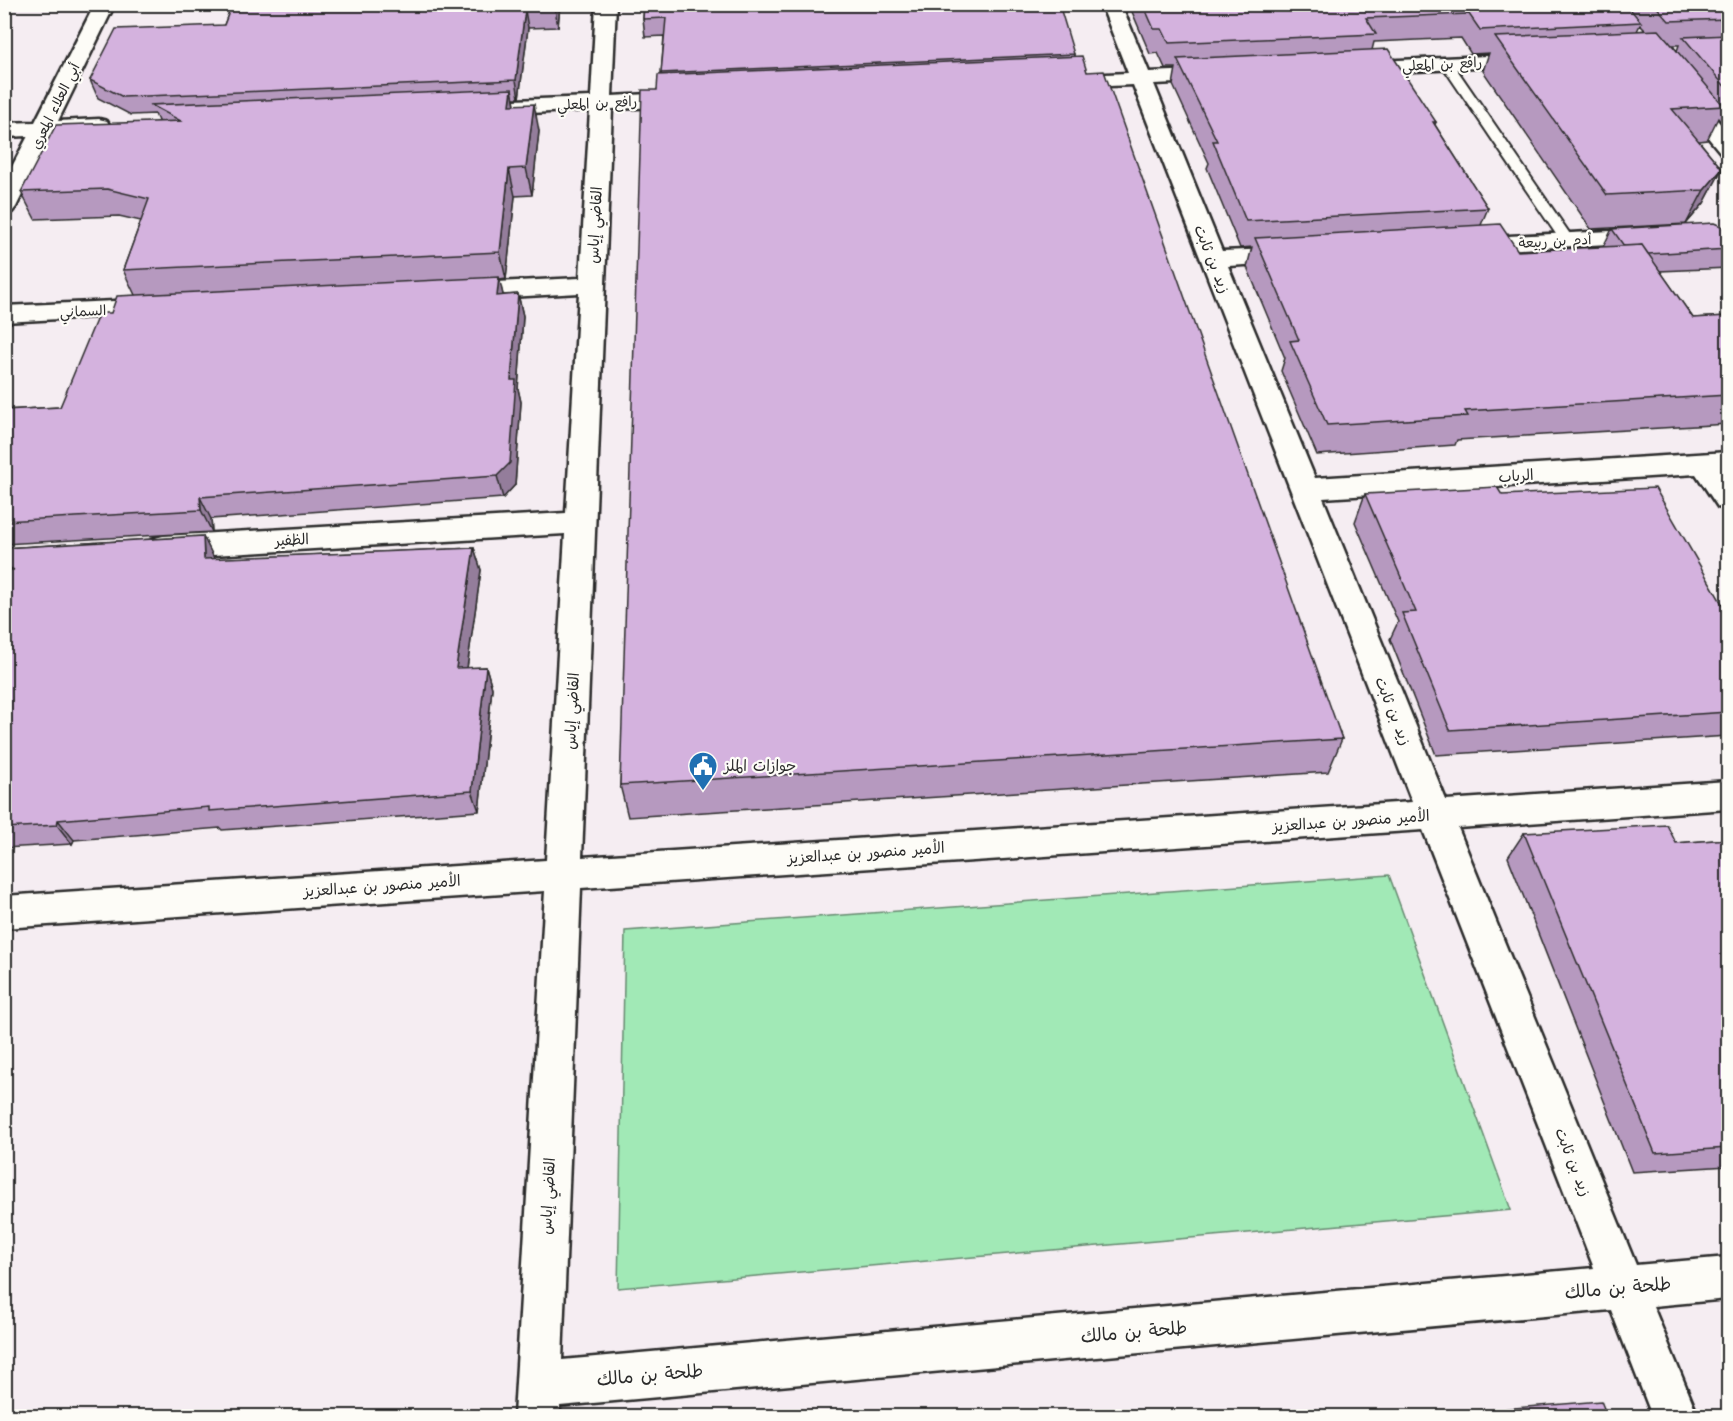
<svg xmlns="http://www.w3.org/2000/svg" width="1733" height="1421" font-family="Kalam,'Playpen Sans Arabic',sans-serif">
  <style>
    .green { fill: #a1e9b6; stroke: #668a70; stroke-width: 1.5 }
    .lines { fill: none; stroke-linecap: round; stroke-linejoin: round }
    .service-casing { stroke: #2b2b2b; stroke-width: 4 }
    .minor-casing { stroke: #2b2b2b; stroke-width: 5 }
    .service { fill: #fdfcf7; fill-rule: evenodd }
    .minor { fill: #fdfcf7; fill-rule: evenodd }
    .wall { fill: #b699bf; stroke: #2b2b2b; stroke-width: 1.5; fill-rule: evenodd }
    .shaded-wall { fill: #947d9b; stroke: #2b2b2b; stroke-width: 1.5 }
    .building { fill: #d4b2de; stroke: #2b2b2b; stroke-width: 1.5 }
    .labels { text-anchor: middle; stroke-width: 4.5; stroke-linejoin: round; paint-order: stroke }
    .far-street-label { font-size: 14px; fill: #2b2b2b; stroke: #fdfcf7 }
    .street-label { font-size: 15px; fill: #2b2b2b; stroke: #fdfcf7 }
    .poi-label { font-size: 15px; fill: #2b2b2b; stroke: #fdfcf7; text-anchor: start }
    .near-street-label { font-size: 18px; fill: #2b2b2b; stroke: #fdfcf7 }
  </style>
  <rect width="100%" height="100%" fill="#f5edf2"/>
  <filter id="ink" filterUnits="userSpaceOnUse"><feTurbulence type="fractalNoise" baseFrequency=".0167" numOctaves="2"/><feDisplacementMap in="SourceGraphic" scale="12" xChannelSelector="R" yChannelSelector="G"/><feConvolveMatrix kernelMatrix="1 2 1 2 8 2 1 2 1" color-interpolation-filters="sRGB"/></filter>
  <g filter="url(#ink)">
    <path class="green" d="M 1389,875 L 1511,1210 L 618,1288 L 625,931 Z"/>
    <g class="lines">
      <g class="service-casing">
        <path id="service" d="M 1447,60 L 1451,61 L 1574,240 L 1572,243 L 1567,244 L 1560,240 L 1441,64 Z"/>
      </g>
      <g class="minor-casing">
        <path id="minor" d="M 95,4 L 115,4 L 58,121 L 99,119 L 107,121 L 110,126 L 107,131 L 51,135 L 16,207 L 12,212 L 4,214 L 4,182 L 28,136 L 4,137 L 4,123 L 35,122 Z
          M 596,4 L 616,4 L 612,96 L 686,92 L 694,94 L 697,99 L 694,104 L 686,106 L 612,109 L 582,857 L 1412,802 L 1133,85 L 1061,88 L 1053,87 L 1050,82 L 1053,77 L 1061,76 L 1128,73 L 1101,4 L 1121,4 L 1149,72 L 1219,69 L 1227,70 L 1230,75 L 1227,80 L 1219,81 L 1154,84 L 1222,251 L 1294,248 L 1303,250 L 1306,255 L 1303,260 L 1294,262 L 1228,266 L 1315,478 L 1728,452 L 1728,472 L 1725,472 L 1728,478 L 1728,510 L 1718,507 L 1696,474 L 1323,498 L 1446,800 L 1728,781 L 1728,809 L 1458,828 L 1636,1265 L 1728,1257 L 1728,1299 L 1653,1306 L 1698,1416 L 1652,1416 L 1611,1310 L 560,1406 L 560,1416 L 514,1416 L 545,891 L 4,928 L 4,896 L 546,860 L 565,534 L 163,558 L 152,555 L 148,547 L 152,539 L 163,536 L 566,513 L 579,293 L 456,300 L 447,297 L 443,292 L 447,287 L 456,284 L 580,278 L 590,110 L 489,115 L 481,113 L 478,108 L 481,103 L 489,101 L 591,97 ZM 1423,830 L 1594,1268 L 562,1360 L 581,888 Z
          M 1531,54 L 1539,55 L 1542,60 L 1539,65 L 1355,74 L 1347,73 L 1344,68 L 1347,63 L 1355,62 Z
          M 1685,89 L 1693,91 L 1728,133 L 1728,154 L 1720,152 L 1674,96 L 1677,91 Z
          M 1651,229 L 1660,231 L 1663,236 L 1660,241 L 1469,252 L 1460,250 L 1457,245 L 1460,240 L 1469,238 Z
          M 159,299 L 168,301 L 172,307 L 168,313 L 4,322 L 4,306 Z"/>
      </g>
      <use href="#service" class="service"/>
      <use href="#minor" class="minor"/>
    </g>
    <path class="wall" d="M 232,4 L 560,4 L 558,27 L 528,28 L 519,98 L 514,98 L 515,105 L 539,131 L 532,195 L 515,196 L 506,279 L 499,280 L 503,295 L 518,294 L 523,316 L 518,389 L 521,402 L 515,485 L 503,498 L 211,519 L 212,532 L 4,544 L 4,410 L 60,407 L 111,313 L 135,295 L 123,270 L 141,221 L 119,216 L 35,219 L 21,192 L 158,121 L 155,114 L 131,115 L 98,98 L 90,80 L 224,25 Z
      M 644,4 L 1074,54 L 1074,56 L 1087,72 L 1342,739 L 1328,772 L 628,817 L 620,785 L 657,90 L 661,75 L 664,36 L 645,37 L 643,19 Z
      M 1130,4 L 1728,4 L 1728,130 L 1718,118 L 1707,140 L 1699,141 L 1722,169 L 1704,203 L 1686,224 L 1591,229 L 1483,71 L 1489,53 L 1471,54 L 1461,38 L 1374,42 L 1372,50 L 1436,122 L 1435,125 L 1488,208 L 1481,225 L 1518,251 L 1603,247 L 1612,229 L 1728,229 L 1728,268 L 1660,271 L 1693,318 L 1728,316 L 1728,424 L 1457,440 L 1455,445 L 1317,455 L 1281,371 L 1285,358 L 1247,267 L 1252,247 L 1240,248 L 1207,168 L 1209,163 L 1173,85 L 1176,68 L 1165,68 L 1158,53 L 1150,54 L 1130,7 ZM 1640,25 L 1645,30 L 1637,31 ZM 1672,45 L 1679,45 L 1677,51 Z
      M 1365,494 L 1502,495 L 1728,614 L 1728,736 L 1436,755 L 1390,639 L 1398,622 L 1355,522 Z
      M 203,536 L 214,559 L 474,548 L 481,570 L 467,668 L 486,667 L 492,688 L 479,811 L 222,830 L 220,828 L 74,840 L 72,844 L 4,848 L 4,548 Z
      M 1524,833 L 1676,843 L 1728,839 L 1728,1166 L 1632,1172 L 1508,857 Z"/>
    <path class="shaded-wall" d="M 556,4 L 560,4 L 558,27 L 555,9 Z
      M 525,10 L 528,28 L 519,98 L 516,80 Z
      M 512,89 L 517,116 L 510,105 Z
      M 534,104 L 539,131 L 532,195 L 526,168 Z
      M 509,169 L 515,196 L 506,279 L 500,252 Z
      M 1722,169 L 1704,203 L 1686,224 L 1704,190 Z
      M 499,277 L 504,299 L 497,296 Z
      M 518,294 L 523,316 L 518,389 L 521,402 L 515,485 L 503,498 L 497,476 L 511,380 Z
      M 200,497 L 211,519 L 212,532 L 201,510 Z
      M 203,536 L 214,558 L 215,581 L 204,559 Z
      M 474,548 L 481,570 L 464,689 L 456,668 Z
      M 486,667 L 492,688 L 479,811 L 472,791 Z
      M 58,820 L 74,840 L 72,844 L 57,825 Z"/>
    <path class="building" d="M 232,4 L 556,4 L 555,9 L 525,10 L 516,80 L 123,97 L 90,80 L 116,29 L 224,25 Z
      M 644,4 L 1059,4 L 1074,54 L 661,73 L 666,18 L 643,19 Z
      M 1143,4 L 1626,4 L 1641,22 L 1480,30 L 1469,14 L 1366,18 L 1376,34 L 1169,43 L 1162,29 L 1154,29 Z
      M 1654,4 L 1728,4 L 1728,19 L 1669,21 Z
      M 1659,30 L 1724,106 L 1672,109 L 1722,169 L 1704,190 L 1607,195 L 1495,37 Z
      M 1728,35 L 1728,90 L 1683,37 Z
      M 1388,49 L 1436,122 L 1433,122 L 1488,208 L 1246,221 L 1213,141 L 1217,141 L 1177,59 Z
      M 1082,56 L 1087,72 L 1104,71 L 1342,739 L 620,785 L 642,90 L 657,90 L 658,75 Z
      M 512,89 L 510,105 L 534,104 L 526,168 L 509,169 L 500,252 L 123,270 L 149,199 L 107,189 L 21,192 L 56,125 L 181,121 L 151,105 Z
      M 1714,223 L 1728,229 L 1728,249 L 1648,254 L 1642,245 L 1624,246 L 1612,229 Z
      M 1500,224 L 1518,251 L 1642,245 L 1693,318 L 1728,316 L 1728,395 L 1465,411 L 1468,416 L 1327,425 L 1290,341 L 1299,340 L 1255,238 Z
      M 499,277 L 497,296 L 518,294 L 511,380 L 516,380 L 510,463 L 497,476 L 200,497 L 201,510 L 4,521 L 4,410 L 60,407 L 99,313 L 111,313 L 117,296 Z
      M 1497,487 L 1502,495 L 1655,488 L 1728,614 L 1728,712 L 1450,730 L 1402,613 L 1416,612 L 1365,494 Z
      M 203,536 L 204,559 L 474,548 L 456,668 L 486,667 L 472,791 L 209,811 L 209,807 L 58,820 L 57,825 L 4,828 L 4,570 L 14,570 L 4,565 L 4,548 Z
      M 1667,825 L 1676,843 L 1728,839 L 1728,1148 L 1655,1153 L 1524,833 Z
      M 1601,1401 L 1607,1416 L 1412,1416 Z"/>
  </g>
  <defs>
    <g id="civic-pin" transform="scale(1.5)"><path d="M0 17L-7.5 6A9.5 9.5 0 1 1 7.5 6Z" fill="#1f6fb2" stroke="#fdfcf7"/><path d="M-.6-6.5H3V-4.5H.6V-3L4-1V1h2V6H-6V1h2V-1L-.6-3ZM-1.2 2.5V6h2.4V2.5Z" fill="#fff"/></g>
  </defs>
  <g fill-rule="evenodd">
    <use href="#civic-pin" x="703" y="766"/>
  </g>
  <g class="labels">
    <g class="far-street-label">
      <text transform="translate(1442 64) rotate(-3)" y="5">رافع بن المعلي</text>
      <text transform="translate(597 103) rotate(-3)" y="5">رافع بن المعلي</text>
      <text transform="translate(55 106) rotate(-64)" y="5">أبي العلاء المعري</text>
      <text transform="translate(1555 241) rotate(-3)" y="5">أدم بن ربيعة</text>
      <text transform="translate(83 311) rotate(-3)" y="5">السماني</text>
    </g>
    <g class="street-label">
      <text transform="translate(595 225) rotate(-87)" y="5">القاضي إياس</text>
      <text transform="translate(1212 259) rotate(68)" y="5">زيد بن ثابت</text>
      <text transform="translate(1516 476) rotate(-4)" y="5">الرباب</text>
      <text transform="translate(292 540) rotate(-3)" y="5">الظفير</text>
      <text transform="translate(572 711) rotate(-87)" y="5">القاضي إياس</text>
      <text transform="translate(1393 711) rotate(68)" y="5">زيد بن ثابت</text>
      <text transform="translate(1351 821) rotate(-4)" y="5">الأمير منصور بن عبدالعزيز</text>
      <text transform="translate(866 853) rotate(-4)" y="5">الأمير منصور بن عبدالعزيز</text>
      <text transform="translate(382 886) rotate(-4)" y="5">الأمير منصور بن عبدالعزيز</text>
      <text transform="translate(1573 1162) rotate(68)" y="5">زيد بن ثابت</text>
      <text transform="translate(548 1196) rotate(-87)" y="5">القاضي إياس</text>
    </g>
    <g class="poi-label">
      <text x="724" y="771">جوازات الملز</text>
    </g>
    <g class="near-street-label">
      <text transform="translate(1618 1288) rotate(-5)" y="6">طلحة بن مالك</text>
      <text transform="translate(1134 1332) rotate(-5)" y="6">طلحة بن مالك</text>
      <text transform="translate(650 1375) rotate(-5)" y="6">طلحة بن مالك</text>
    </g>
  </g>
  <rect width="1733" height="1421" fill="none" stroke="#fdfcf7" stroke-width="24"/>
  <rect x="12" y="12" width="1709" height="1397" fill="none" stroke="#2b2b2b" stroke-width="2" filter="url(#ink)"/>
</svg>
